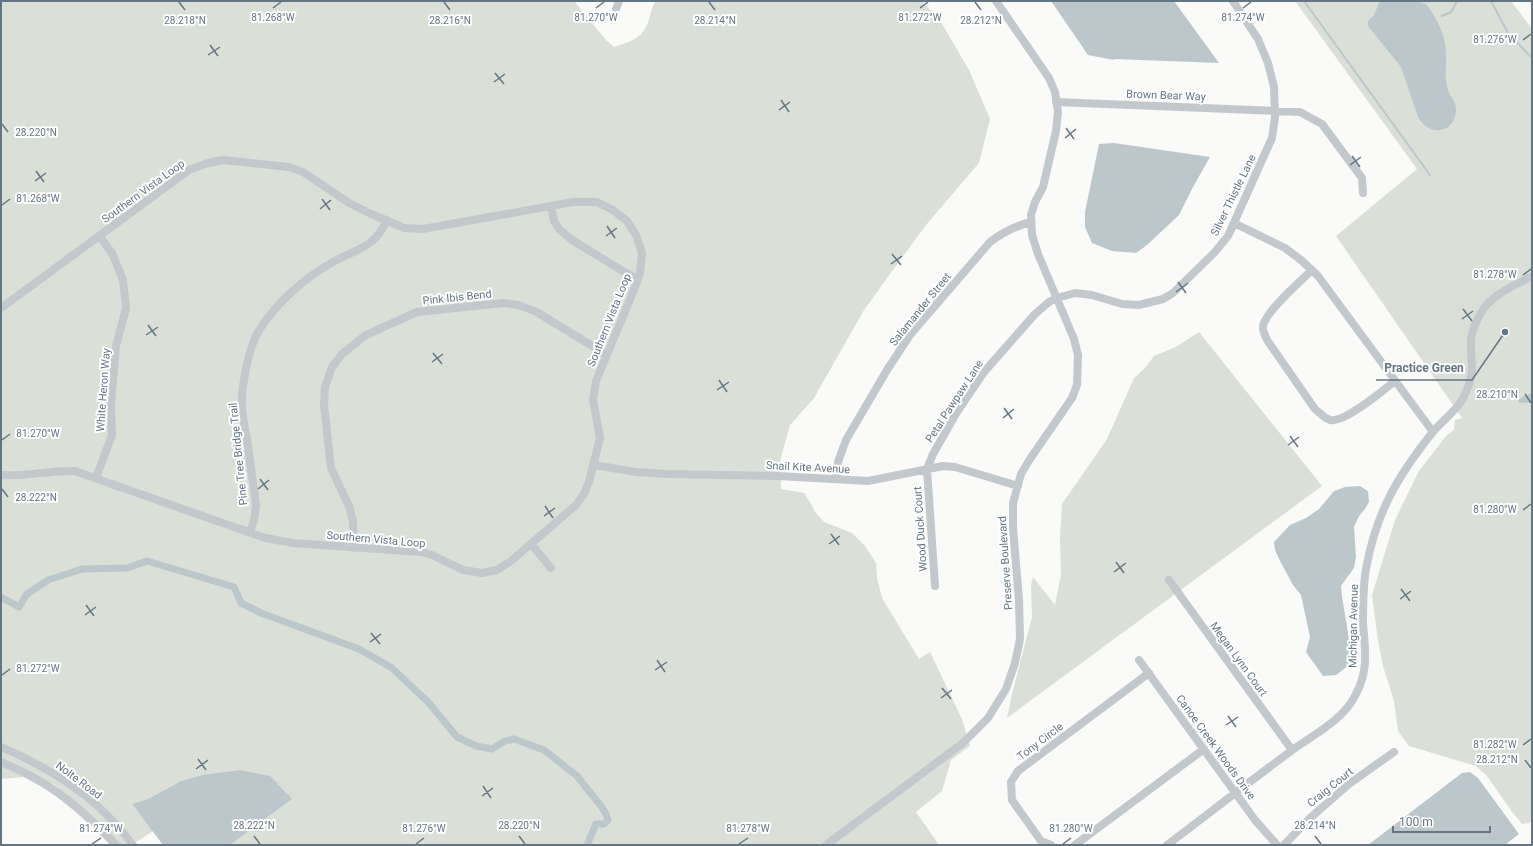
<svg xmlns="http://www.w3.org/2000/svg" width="1533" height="846" font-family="Roboto,sans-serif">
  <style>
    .green { fill: #dadfd7 }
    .water { fill: #bbc7cb }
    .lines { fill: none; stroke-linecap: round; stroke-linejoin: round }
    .stream { stroke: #bbc7cb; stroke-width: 2 }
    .canal { stroke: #bbc7cb; stroke-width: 7 }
    .minor { stroke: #c3c8cc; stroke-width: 8 }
    .ticks { fill: none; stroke: #657683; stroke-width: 1.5 }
    .labels { text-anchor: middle; stroke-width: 4; stroke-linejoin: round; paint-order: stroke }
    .street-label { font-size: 11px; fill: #657683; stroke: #fff }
    .ticks-label { font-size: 10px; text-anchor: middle; fill: #657683; stroke: #fff; stroke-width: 4; stroke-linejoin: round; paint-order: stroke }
    .leader { fill: none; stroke: #657683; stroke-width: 1.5 }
    .callout-dot { fill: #657683; stroke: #fff; stroke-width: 1.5 }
    .callout-label { font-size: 12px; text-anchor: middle; font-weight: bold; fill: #657683; stroke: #fff; stroke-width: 4; stroke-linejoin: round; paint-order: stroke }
  </style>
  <rect width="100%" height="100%" fill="#fafaf8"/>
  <path class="green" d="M 1,1 L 574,1 L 606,40 L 614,47 C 632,41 644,38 649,19 C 651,13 652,6 656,1 L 922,1 L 941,22 L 969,70 L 990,119 L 979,163 L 926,225 L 898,263 L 864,310 L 814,398 L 790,425 L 780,461 L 781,489 L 804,493 L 810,502 L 815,512 L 824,522 L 852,533 L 865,546 L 876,563 L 877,578 L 882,598 L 919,659 L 930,652 L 962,719 L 970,746 L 951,760 L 942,791 L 916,812 L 939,845 L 230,845 L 292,799 L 239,770 L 202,775 L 181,781 L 150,798 L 132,804 L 153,831 L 136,842 C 102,797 52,764 1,743 Z
    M 1295,1 L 1511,1 L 1532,29 L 1532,820 L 1529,823 L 1522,824 L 1510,809 L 1487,776 L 1476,766 L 1409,746 L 1398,731 L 1394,701 L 1383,666 L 1378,641 L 1372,595 L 1395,520 L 1419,471 L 1446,436 L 1454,430 L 1455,420 L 1462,418 L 1336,236 L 1417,169 Z
    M 1199,332 L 1322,486 L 1007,718 L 1012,694 L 1032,617 L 1031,585 L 1033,577 L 1055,605 L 1061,575 L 1060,537 L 1062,504 L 1107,439 L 1134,378 L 1144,369 L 1154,356 L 1176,347 Z
    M 1,751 C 16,758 31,764 45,773 C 76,791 107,816 129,845 L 120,845 L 100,823 L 59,789 L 55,785 L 1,758 Z
    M 1,766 L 24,777 L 1,779 Z"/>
  <path class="water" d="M 1051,1 L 1174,1 L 1219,63 L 1114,59 L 1114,60 L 1088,55 Z
    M 1380,1 L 1418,1 L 1427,5 C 1437,19 1445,34 1446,52 C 1447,63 1444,75 1447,86 C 1448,96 1457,100 1456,111 C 1454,135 1428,136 1418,117 L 1401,67 L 1368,26 L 1368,21 L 1374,15 Z
    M 1114,143 L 1210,157 L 1193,187 L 1179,215 L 1147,245 L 1136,253 L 1112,251 L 1092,243 L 1085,227 L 1085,212 L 1099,144 Z
    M 1532,393 L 1532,402 L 1520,403 L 1518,401 L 1522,397 Z
    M 1360,486 L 1368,491 L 1369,502 L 1365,509 L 1359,516 L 1354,527 L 1356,557 L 1354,568 L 1341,586 C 1343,613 1352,638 1349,665 L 1336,675 L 1323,676 L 1306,652 L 1310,637 L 1301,595 L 1293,585 L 1279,559 L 1275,550 L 1274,542 L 1290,525 L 1306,518 L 1319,509 L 1334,491 L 1345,487 Z
    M 239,770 L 270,776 L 292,799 L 230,845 L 163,845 L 132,804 L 150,798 L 181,781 L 202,775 Z
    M 1470,772 L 1478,778 L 1519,834 L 1505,845 L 1368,845 L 1462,773 Z"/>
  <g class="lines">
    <path class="stream" d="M 1304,1 L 1430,175
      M 1491,1 L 1508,33 L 1532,58
      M 1442,16 L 1451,12 L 1457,1"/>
    <path class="canal" d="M 1,597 L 19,607 L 27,594 L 48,580 L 82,569 L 127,568 L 147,561 L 234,587 L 241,603 L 261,613 L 359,649 L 392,668 L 429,703 L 457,737 L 476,746 L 492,749 L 505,741 L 514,739 L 544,750 L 577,776 L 601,806 L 606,814 L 608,820 L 604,824 L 596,824 L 587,845"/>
    <path class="minor" d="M 616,9 L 619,1
      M 1056,102 L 1300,112 L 1322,124 L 1362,178 L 1363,193
      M 551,206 L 554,221 L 559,229 L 572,240 L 626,273 L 638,279
      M 1234,223 L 1285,248 L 1301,260 L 1318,276 L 1433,432
      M 1312,270 C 1301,281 1262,314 1263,328 C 1263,332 1266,337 1267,340 L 1315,409 C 1320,413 1324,418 1330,420 C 1345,423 1382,391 1395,381
      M 1,308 L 189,170 L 205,164 L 222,160 L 289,167 L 303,172 L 349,203 L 369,213 L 404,228 L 423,229 L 573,202 L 597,202 L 613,210 L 627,221 L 636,235 L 642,253 L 640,273 L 634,290 L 596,381 L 593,400 L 600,438 L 589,482 L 584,494 L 576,505 L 511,561 L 497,570 L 482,573 L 463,570 L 432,555 L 421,552 L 293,543 L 265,538 L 75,471 C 50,470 26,477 1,475
      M 594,465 L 636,472 L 666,474 L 778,476 L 868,481 L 943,466 L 955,467 L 1018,486
      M 96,478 L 112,435 L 111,404 L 116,346 L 126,308 L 123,280 L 112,253 L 99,236
      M 836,479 L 838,462 L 846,440 L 887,370 L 910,335 L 990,242 C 1003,232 1015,226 1031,222
      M 250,532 L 254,520 L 256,505 C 253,483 250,461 247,439 C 245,429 243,419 242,409 C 241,388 248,347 260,329 C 275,305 303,279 328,265 C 353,249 373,251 387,220
      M 531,544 L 551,568
      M 354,548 L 353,521 L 349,506 L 331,468 L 324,405 L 325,387 L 332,367 L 342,354 L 366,335 L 417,312 L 504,303 L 518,305 L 535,311 L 607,355
      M 1169,580 L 1292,750
      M 935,586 L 927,469 L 933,454 L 957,412 L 984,372 L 1035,314 L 1049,302 L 1057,298 L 1075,293 L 1092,295 L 1122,304 L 1139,305 L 1163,299 L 1173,293 L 1214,253 L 1228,236 L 1272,138 L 1275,117 L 1274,87 L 1268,63 L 1258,39 L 1233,1
      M 1139,660 L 1255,820 L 1277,845
      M 1,747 C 51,768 100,800 133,845
      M 1,762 C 15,768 30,775 43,783 C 70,799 94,822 116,845
      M 826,845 L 963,743 L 988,718 L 1006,689 L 1015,663 L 1020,639 L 1019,600 L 1013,528 L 1013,503 L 1021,474 L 1030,459 L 1072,398 L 1077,385 L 1078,355 L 1074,339 L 1038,254 L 1032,235 L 1031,215 L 1035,202 L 1043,187 L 1056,131 L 1058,112 L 1055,92 L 1049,78 L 996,1
      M 1051,845 L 1041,841 L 1012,800 L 1011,782 L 1018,771 L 1149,673
      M 1075,845 L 1204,749
      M 1167,845 C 1208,814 1249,782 1291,751 C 1314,734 1343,721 1356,694 C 1369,670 1365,649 1363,623 C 1363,606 1363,586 1366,569 C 1376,513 1397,477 1432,433 C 1443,419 1459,410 1466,392 C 1469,385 1472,375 1472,367 C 1472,357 1470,348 1471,338 C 1473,329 1477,319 1482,311 C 1494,293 1514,286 1532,276
      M 1284,845 L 1309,819 L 1349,784 L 1394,752"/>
  </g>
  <path class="ticks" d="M 179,2 L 185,10M 444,2 L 450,10M 709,2 L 715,10M 975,2 L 981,10M 273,8 L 281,2M 596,8 L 604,2M 920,8 L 928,2M 1243,8 L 1251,2M 1523,40 L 1531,34M 210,45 L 218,56M 208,55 L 220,47M 495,73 L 504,84M 494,82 L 505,74M 781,100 L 789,112M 779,110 L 790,102M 2,124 L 8,132M 1066,128 L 1074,139M 1065,138 L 1076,129M 1352,156 L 1360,167M 1350,165 L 1361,157M 36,171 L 44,182M 35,181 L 46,173M 322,199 L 330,210M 2,205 L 10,199M 320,209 L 331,200M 607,226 L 615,238M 606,236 L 617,228M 892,254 L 901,265M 891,264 L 902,256M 1523,275 L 1531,269M 1178,282 L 1186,293M 1176,292 L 1188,283M 1463,309 L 1472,321M 1462,319 L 1473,311M 148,325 L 156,336M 146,335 L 158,327M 433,353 L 442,364M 432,362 L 443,354M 719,380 L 727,392M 717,390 L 729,382M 1525,394 L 1531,403M 1004,408 L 1012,419M 1003,418 L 1014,409M 1290,436 L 1298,447M 2,440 L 10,434M 1288,445 L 1299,437M 260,479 L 268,490M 2,489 L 8,497M 258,489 L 269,480M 545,506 L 553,518M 1523,510 L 1531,504M 544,516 L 555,508M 831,534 L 839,545M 829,544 L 840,536M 1116,562 L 1124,573M 1114,572 L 1126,563M 1401,589 L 1410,601M 1400,599 L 1411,591M 86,605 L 94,616M 85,615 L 96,607M 371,633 L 380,644M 370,642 L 381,634M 657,660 L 665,672M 655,670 L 667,662M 2,675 L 10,669M 942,688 L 951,699M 941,698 L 952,690M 1228,716 L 1236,727M 1226,725 L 1238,717M 1523,745 L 1531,739M 198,759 L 206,770M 1525,760 L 1531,768M 196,769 L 208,760M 483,786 L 491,798M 482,796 L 493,788M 254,836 L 260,844M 519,836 L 525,844M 1315,836 L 1321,844M 92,844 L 101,838M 416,844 L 424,838M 739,844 L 748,838M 1063,844 L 1071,838"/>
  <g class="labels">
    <g class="street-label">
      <text transform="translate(1166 95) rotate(2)" y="4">Brown Bear Way</text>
      <text transform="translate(143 191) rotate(-36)" y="4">Southern Vista Loop</text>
      <text transform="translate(1233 195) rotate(-64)" y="4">Silver Thistle Lane</text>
      <text transform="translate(457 297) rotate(-6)" y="4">Pink Ibis Bend</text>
      <text transform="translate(920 309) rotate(-51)" y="4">Salamander Street</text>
      <text transform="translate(609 320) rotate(-68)" y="4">Southern Vista Loop</text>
      <text transform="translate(103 390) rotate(-86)" y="4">White Heron Way</text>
      <text transform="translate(954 401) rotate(-57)" y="4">Petal Pawpaw Lane</text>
      <text transform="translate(238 454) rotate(-96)" y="4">Pine Tree Bridge Trail</text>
      <text transform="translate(808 467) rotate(3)" y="4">Snail Kite Avenue</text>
      <text transform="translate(920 529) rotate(-94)" y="4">Wood Duck Court</text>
      <text transform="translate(376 539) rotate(5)" y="4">Southern Vista Loop</text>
      <text transform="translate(1005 563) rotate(-94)" y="4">Preserve Boulevard</text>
      <text transform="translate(1353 626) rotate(-89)" y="4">Michigan Avenue</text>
      <text transform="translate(1239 659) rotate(54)" y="4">Megan Lynn Court</text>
      <text transform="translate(1040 741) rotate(-37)" y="4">Tony Circle</text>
      <text transform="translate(1216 747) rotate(54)" y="4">Canoe Creek Woods Drive</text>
      <text transform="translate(79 780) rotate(37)" y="4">Nolte Road</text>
      <text transform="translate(1330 787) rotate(-39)" y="4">Craig Court</text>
    </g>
  </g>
  <g class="ticks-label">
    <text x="273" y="21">81.268°W</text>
    <text x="596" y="21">81.270°W</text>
    <text x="920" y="21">81.272°W</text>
    <text x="1243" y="21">81.274°W</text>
    <text x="185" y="24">28.218°N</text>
    <text x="450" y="24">28.216°N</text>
    <text x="715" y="24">28.214°N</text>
    <text x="981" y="24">28.212°N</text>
    <text x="1495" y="43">81.276°W</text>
    <text x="36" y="136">28.220°N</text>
    <text x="38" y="202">81.268°W</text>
    <text x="1495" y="278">81.278°W</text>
    <text x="1497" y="398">28.210°N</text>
    <text x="38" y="437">81.270°W</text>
    <text x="36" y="501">28.222°N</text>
    <text x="1495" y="513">81.280°W</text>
    <text x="38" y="672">81.272°W</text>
    <text x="1495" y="748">81.282°W</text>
    <text x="1497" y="763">28.212°N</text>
    <text x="254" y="829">28.222°N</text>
    <text x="519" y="829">28.220°N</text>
    <text x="1315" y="829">28.214°N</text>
    <text x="101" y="832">81.274°W</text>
    <text x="424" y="832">81.276°W</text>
    <text x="748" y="832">81.278°W</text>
    <text x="1071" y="832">81.280°W</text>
  </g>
  <path class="leader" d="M1505 332L1472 380H1376"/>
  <circle class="callout-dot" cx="1505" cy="332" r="4"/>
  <g class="callout-label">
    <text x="1424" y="372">Practice Green</text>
  </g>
  <rect width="1533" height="846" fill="none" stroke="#657683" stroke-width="4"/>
  <path d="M1393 826v6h97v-6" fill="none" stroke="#657683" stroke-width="2"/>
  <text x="1399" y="826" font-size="12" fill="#657683" stroke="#ffffff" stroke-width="3" paint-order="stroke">100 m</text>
</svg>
